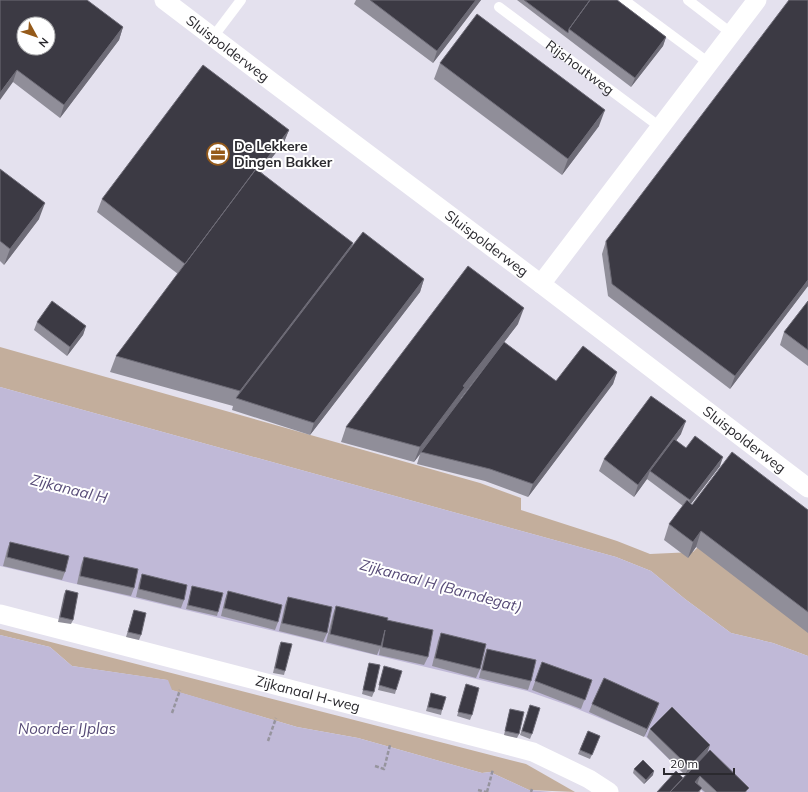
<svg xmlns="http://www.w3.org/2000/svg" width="808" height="792" font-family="Mulish,sans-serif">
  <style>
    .green { fill: #c3ae9c }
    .water { fill: #c0b9d7 }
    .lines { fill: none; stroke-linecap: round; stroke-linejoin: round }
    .path { stroke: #96949e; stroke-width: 2.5; stroke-dasharray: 4 2; stroke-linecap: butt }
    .lane { stroke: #fff; stroke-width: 10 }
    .street { stroke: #fff; stroke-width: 19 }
    .wall { fill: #908e99; fill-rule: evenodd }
    .shaded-wall { fill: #6e6c77 }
    .building { fill: #3c3a44; stroke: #6e6c77; fill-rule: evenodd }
    .labels { text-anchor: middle; stroke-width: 4; stroke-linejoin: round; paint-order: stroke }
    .street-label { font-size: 14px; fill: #2b2a2f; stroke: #fff }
    .poi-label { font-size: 14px; font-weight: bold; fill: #2b2a2f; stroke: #fff; text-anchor: start }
    .water-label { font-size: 15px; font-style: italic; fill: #574b77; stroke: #fff }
  </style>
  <rect width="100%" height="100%" fill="#e4e1ee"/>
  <path class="green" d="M 0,347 L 480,483 L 521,498 L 521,510 L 617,541 L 650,554 L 693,552 L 701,544 L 808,629 L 808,656 L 773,643 L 731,633 L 685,599 L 651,571 L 616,557 L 0,387 Z
    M 0,629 L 526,764 L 575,792 L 529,790 L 490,772 L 482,773 L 358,738 L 297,727 L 171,690 L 167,680 L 72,666 L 50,647 L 0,635 Z"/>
  <path class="water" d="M 0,387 L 616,557 L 651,571 L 685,599 L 731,633 L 773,643 L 808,656 L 808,792 L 703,792 L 646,737 L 570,706 L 527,691 L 0,566 Z
    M 0,635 L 50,647 L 72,666 L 168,680 L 172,690 L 297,727 L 358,738 L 482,773 L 490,772 L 529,790 L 552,792 L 0,792 Z"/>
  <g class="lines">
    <path class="path" d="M 172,713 L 180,690
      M 268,741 L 276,718
      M 375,766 L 384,769 L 390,745
      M 478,790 L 486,792
      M 487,792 L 493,769
      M 531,792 L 532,789"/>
    <g class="lane">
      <path d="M 624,0 L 709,63"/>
      <path d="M 688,0 L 731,33"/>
      <path id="s1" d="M 499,7 L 660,127"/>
      <path d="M 213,37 L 241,0"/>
    </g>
    <g class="street">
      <path id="s2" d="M 164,0 L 272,82 L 541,284 L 808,488"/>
      <path d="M 541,284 L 757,0"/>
      <path id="s3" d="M 0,614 L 533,752 L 589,779 L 609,792"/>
    </g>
  </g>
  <path class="wall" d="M 0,0 L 123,27 L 119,40 L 60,118 L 13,82 Z
    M 356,0 L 481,0 L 433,63 L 354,4 Z
    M 517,0 L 617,0 L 666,37 L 663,46 L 631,87 Z
    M 440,63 L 599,126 L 562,175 L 434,79 Z
    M 289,130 L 284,142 L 261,172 L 350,249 L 424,279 L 420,292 L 310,435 L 232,410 L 233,406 L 110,372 L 116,356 L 178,274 L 97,212 L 102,199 Z
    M 0,169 L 39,219 L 4,265 L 0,261 Z
    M 606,241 L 808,286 L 730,389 L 608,296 L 602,254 Z
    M 808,301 L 808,366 L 780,345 L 784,332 Z
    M 37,322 L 86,326 L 83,335 L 67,356 L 34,330 Z
    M 518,324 L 504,342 L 556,381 L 617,372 L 613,384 L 528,497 L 485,481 L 417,464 L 420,454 L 414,462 L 341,442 L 346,427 ZM 489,361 L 460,400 L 461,398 Z
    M 681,434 L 676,441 L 686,448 L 720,466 L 691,504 L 692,505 L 808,510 L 808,633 L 696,547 L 688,558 L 664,540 L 669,524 L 683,506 L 647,479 L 634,497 L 599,471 L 604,459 Z
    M 10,542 L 65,572 L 62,580 L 3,566 L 7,550 Z
    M 84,557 L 134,588 L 131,596 L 77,584 L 81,565 Z
    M 142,574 L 184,600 L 181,608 L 136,597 L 139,583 Z
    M 192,586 L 218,612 L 217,616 L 186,609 Z
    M 66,590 L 73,620 L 71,624 L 58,622 L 64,594 Z
    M 228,591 L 278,622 L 275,630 L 221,616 L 225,599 Z
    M 288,597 L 327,633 L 323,642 L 279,631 L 285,605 Z
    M 336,606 L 387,620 L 428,657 L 424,665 L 379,655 L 380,648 L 377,655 L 326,642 L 333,614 Z
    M 134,610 L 141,635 L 139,640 L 126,637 Z
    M 441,633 L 480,669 L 476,678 L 432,666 L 438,641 Z
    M 281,642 L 285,671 L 284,675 L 273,673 L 279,646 Z
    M 487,649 L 531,681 L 528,690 L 479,678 L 484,657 Z
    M 542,662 L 592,680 L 581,709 L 532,690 Z
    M 369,663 L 374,692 L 372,697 L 362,694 L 368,667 Z
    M 384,666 L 396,690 L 395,694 L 378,690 Z
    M 466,684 L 472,715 L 470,720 L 457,716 Z
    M 431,693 L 442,710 L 441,715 L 426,711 Z
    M 659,703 L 644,737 L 589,712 L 592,704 Z
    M 530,705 L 532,734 L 530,739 L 520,735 Z
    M 510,709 L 519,734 L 517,738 L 504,735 Z
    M 650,729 L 708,752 L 747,792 L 705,792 L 701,789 L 700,792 L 657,792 L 683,778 L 685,775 L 647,737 Z
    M 588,731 L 600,736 L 590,759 L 578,754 Z
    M 634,769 L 653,775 L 644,784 L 633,773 Z"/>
  <path class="shaded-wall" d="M 476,0 L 481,0 L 433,63 L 437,51 Z
    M 123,27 L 119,40 L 60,118 L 64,105 Z
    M 666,37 L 663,46 L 631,87 L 635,78 Z
    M 17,70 L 13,82 L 0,100 L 0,93 Z
    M 605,110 L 599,126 L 562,175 L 568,159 Z
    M 289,130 L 284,142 L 181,276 L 186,264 Z
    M 45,203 L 39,219 L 4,265 L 10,249 Z
    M 353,243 L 347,259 L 237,398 L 240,391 Z
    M 424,279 L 420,292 L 310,435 L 314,423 Z
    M 808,280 L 808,286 L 730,389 L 735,376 Z
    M 524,308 L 518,324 L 461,398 L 459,403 L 421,452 L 420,454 L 414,462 L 420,447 L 463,386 Z
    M 86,326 L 83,335 L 67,356 L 70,347 Z
    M 617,372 L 613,384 L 528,497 L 533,484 Z
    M 686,421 L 681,434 L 652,472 L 650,471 L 647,479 L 634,497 L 638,485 Z
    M 723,457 L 720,466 L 687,509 L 690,500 Z
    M 701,531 L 696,547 L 688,558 L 693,542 Z
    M 659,703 L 656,712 L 644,737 L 647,729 Z
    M 710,745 L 707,754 L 685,775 L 689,767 Z
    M 654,771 L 653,775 L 644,784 L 646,780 Z
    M 700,776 L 697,785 L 695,782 Z"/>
  <path class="building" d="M 0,0 L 87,0 L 123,27 L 64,105 L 17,70 L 0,93 ZM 24,24 L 48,24 L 48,48 L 24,48 Z
    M 370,0 L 476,0 L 437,51 Z
    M 524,0 L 590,0 L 569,29 L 568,33 Z
    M 590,0 L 617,0 L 666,37 L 635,78 L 569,29 Z
    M 789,0 L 808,0 L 808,280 L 735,376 L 612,284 L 606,241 Z
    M 477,14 L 605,110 L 568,159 L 440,63 Z
    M 203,65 L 289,130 L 258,170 L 256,169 L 185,264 L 102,199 Z
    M 0,169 L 45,203 L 10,249 L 0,241 Z
    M 256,169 L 353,243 L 240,391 L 116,356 Z
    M 363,232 L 424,279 L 314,423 L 236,398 Z
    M 468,266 L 524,308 L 463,386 L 465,387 L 420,447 L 346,427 Z
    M 52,301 L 86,326 L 70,347 L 37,322 Z
    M 808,301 L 808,350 L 784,332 Z
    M 504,342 L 556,381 L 583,346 L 617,372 L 533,484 L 490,469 L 421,452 Z
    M 651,396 L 686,421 L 638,485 L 604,459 Z
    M 695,436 L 723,457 L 690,500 L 650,471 L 674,439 L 686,448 Z
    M 732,452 L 808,510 L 808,612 L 701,531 L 693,542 L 669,524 L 687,500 L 692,505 Z
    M 10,542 L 69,556 L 65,572 L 7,557 Z
    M 84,557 L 138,569 L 134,588 L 80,576 Z
    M 142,574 L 187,585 L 184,600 L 139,589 Z
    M 192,586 L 223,593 L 218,612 L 188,605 Z
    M 66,590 L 78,593 L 73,620 L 60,617 Z
    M 228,591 L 282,605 L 278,622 L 224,608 Z
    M 288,597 L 332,607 L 327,633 L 282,623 Z
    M 336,606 L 388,618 L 387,620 L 433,630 L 428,657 L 382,647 L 385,630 L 381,646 L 330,634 Z
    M 134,610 L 146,613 L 141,635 L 128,632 Z
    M 441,633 L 486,644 L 480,669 L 435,658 Z
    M 281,642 L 292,644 L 285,671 L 275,668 Z
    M 487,649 L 536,660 L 531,681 L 482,670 Z
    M 542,662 L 592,680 L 585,700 L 535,681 Z
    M 369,663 L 380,665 L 374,692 L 363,690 Z
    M 384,666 L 402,671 L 396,690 L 379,685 Z
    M 604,678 L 659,703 L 647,729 L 592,704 Z
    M 466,684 L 479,688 L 472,715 L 458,712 Z
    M 431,693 L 446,697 L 442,710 L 428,707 Z
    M 530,705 L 540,708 L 532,734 L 522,731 Z
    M 672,707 L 710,745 L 689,767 L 650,729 Z
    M 510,709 L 524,712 L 519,734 L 505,731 Z
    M 588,731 L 600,736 L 592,755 L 580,750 Z
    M 710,750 L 749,788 L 745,792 L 717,792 L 700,776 L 695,782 L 702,788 L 698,792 L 670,792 Z
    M 643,760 L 654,771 L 646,780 L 634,769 Z
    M 676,771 L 683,778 L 670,792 L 657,792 Z"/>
  <defs>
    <g id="office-ring" transform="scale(1.15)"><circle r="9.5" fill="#fff" stroke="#955a1a" stroke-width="1.5"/><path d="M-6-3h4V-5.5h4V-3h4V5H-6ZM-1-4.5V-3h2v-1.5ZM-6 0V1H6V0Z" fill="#955a1a"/></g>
  </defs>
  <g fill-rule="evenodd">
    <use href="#office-ring" x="218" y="154"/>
  </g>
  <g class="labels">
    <g class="street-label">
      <text dy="5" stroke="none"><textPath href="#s2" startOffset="80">Sluispolderweg</textPath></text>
      <text dy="5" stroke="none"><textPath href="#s1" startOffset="101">Rijshoutweg</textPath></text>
      <text dy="5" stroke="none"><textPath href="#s2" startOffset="404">Sluispolderweg</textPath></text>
      <text dy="5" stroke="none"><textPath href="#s2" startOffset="728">Sluispolderweg</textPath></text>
      <text dy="5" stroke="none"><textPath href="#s3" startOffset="318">Zijkanaal H-weg</textPath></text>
    </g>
    <g class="poi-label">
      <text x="234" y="151">De Lekkere<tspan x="234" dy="16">Dingen Bakker</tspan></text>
    </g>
    <g class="water-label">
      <text transform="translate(69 489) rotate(14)" y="5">Zijkanaal H</text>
      <text transform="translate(441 586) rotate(15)" y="5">Zijkanaal H (Barndegat)</text>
      <text x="67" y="734">Noorder IJplas</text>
    </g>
  </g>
  <g transform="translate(36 36) rotate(130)"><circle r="19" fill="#ffffff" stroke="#aaaaac"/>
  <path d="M0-3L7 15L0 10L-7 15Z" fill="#955a1a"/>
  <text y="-6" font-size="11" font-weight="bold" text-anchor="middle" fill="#2b2a2f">N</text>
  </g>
  <path d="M664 768v6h70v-6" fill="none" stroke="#2b2a2f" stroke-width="2"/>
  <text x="670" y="768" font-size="12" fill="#2b2a2f" stroke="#ffffff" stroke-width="3" paint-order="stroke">20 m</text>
</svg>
